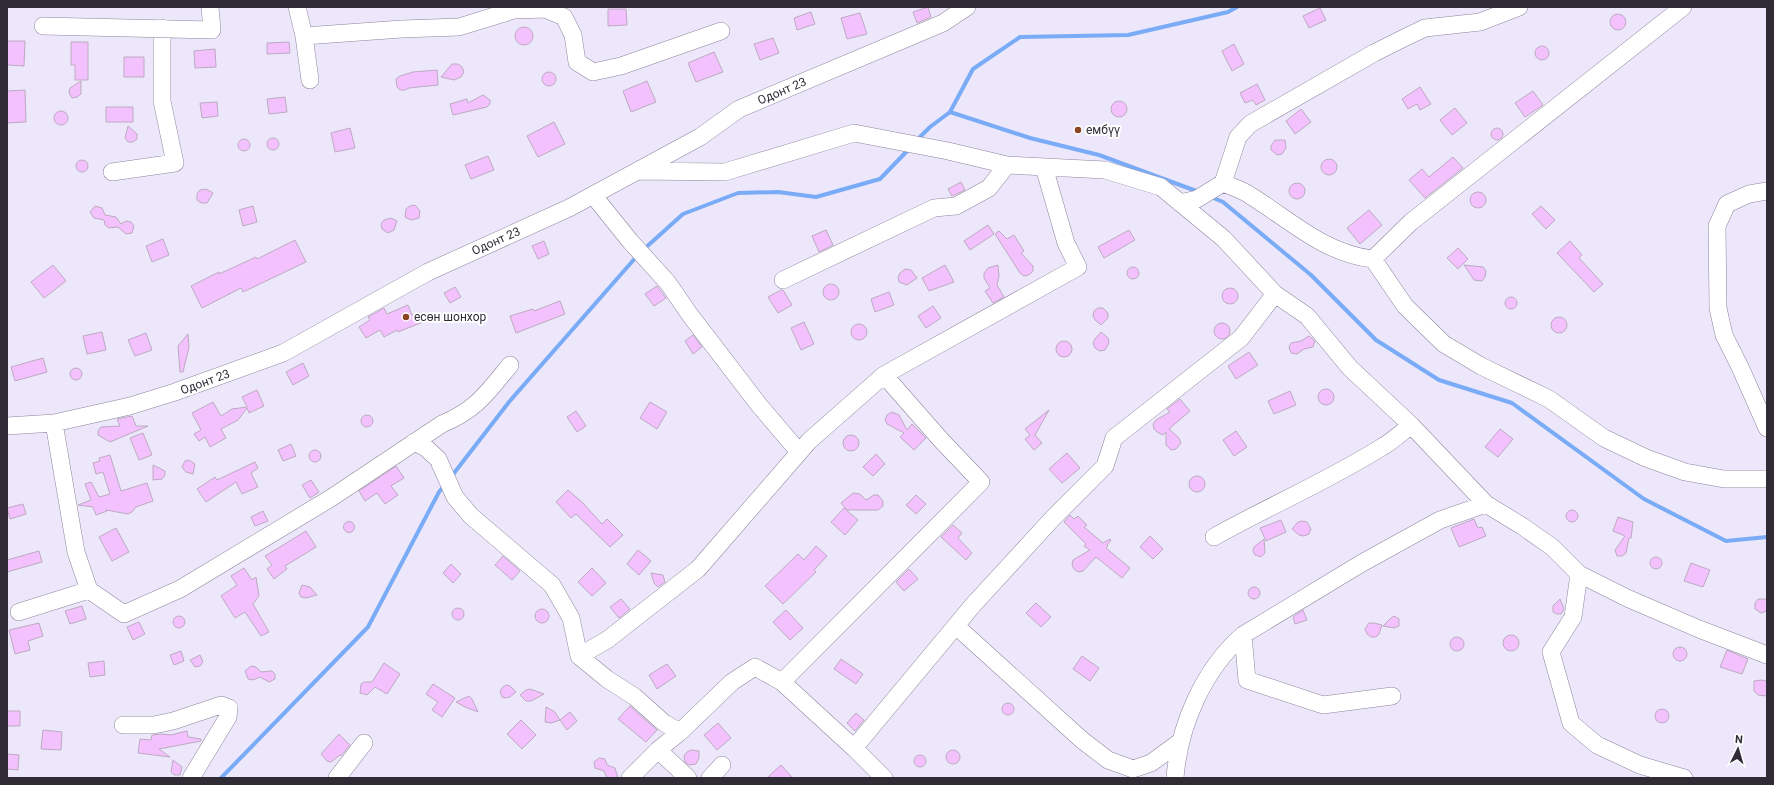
<svg xmlns="http://www.w3.org/2000/svg" width="1774" height="785" font-family="Roboto,sans-serif">
  <style>
    .lines { fill: none; stroke-linecap: round; stroke-linejoin: round }
    .stream { stroke: #79abf6; stroke-width: 4 }
    .building { fill: #f3c1fe; stroke: #bcabc0 }
    .minor-casing { stroke: #8d859d; stroke-width: 18 }
    .minor { stroke: #fff; stroke-width: 17 }
    .poi-dot { fill: #8c4524; stroke: #fff; stroke-width: 1.5 }
    .labels { text-anchor: middle; stroke-width: 4; stroke-linejoin: round; paint-order: stroke }
    .street-label { font-size: 12px; fill: #2f2c35; stroke: #fff }
    .poi-label { font-size: 12px; fill: #2f2c35; stroke: #fff; text-anchor: start }
  </style>
  <rect width="100%" height="100%" fill="#ede7fb"/>
  <g class="lines">
    <path class="stream" d="M 950,112 L 1030,138 L 1099,155 L 1199,192
      M 916,141 L 930,127 L 950,112 L 973,69 L 1020,37 L 1128,35 L 1228,12 L 1237,7
      M 1211,197 L 1223,202 L 1311,275 L 1376,340 L 1439,380 L 1512,403 L 1644,499 L 1726,541 L 1767,537
      M 643,250 L 683,214 L 738,193 L 778,192 L 816,197 L 880,179 L 909,149
      M 451,477 L 509,402 L 637,256
      M 221,778 L 368,627 L 439,492 L 444,486"/>
  </g>
  <path class="building" d="M 928,7 L 931,17 L 917,23 L 913,12 Z
    M 1320,8 L 1326,20 L 1309,28 L 1303,16 Z
    M 608,9 L 626,9 L 627,25 L 608,26 Z
    M 811,12 L 815,24 L 797,30 L 794,18 Z
    M 860,13 L 867,34 L 847,39 L 841,18 Z
    M1610 22a8 8 0 1 1 16 0a8 8 0 1 1-16 0Z
    M515 36a9 9 0 1 1 18 0a9 9 0 1 1-18 0Z
    M 773,38 L 779,53 L 760,60 L 754,44 Z
    M 7,41 L 25,41 L 24,66 L 7,65 Z
    M 71,42 L 88,42 L 88,80 L 75,80 L 75,65 L 71,65 Z
    M 289,42 L 290,53 L 267,54 L 267,43 Z
    M 1234,44 L 1244,64 L 1232,71 L 1222,51 Z
    M1535 53a7 7 0 1 1 14 0a7 7 0 1 1-14 0Z
    M 215,49 L 216,67 L 195,68 L 194,51 Z
    M 714,52 L 723,72 L 696,82 L 688,63 Z
    M 124,57 L 144,57 L 144,77 L 124,77 Z
    M 452,64 L 458,64 L 462,67 L 464,72 L 461,77 L 454,80 L 441,77 Z
    M 437,70 L 438,85 L 409,88 L 405,90 L 400,90 L 397,87 L 396,79 L 400,76 L 413,72 Z
    M542 79a7 7 0 1 1 14 0a7 7 0 1 1-14 0Z
    M 81,81 L 81,94 L 77,97 L 72,98 L 69,93 L 70,88 Z
    M 647,81 L 656,102 L 631,112 L 623,91 Z
    M 1257,84 L 1265,100 L 1256,105 L 1253,100 L 1245,103 L 1240,93 Z
    M 1420,87 L 1431,104 L 1420,110 L 1417,104 L 1408,109 L 1402,99 Z
    M 25,90 L 26,122 L 7,123 L 7,91 Z
    M 1533,91 L 1543,105 L 1525,117 L 1515,103 Z
    M 483,95 L 490,100 L 490,104 L 487,107 L 453,115 L 450,104 L 467,99 L 468,103 Z
    M 285,97 L 287,112 L 269,114 L 267,99 Z
    M1111 109a8 8 0 1 1 16 0a8 8 0 1 1-16 0Z
    M 217,102 L 218,116 L 202,118 L 200,103 Z
    M 106,107 L 133,107 L 133,122 L 106,122 Z
    M 1455,108 L 1467,123 L 1452,135 L 1440,120 Z
    M 1301,109 L 1311,122 L 1295,134 L 1286,121 Z
    M54 118a7 7 0 1 1 14 0a7 7 0 1 1-14 0Z
    M 554,122 L 565,144 L 538,157 L 527,136 Z
    M 128,126 L 137,134 L 137,139 L 133,142 L 128,142 L 125,138 Z
    M1491 134a6 6 0 1 1 12 0a6 6 0 1 1-12 0Z
    M 350,128 L 355,148 L 335,152 L 331,133 Z
    M267 144a6 6 0 1 1 12 0a6 6 0 1 1-12 0Z
    M238 145a6 6 0 1 1 12 0a6 6 0 1 1-12 0Z
    M 1275,140 L 1285,140 L 1286,148 L 1282,154 L 1277,155 L 1271,150 L 1271,146 Z
    M 488,156 L 494,170 L 471,179 L 465,165 Z
    M 1453,157 L 1463,168 L 1425,198 L 1409,180 L 1422,169 L 1429,177 Z
    M1321 167a8 8 0 1 1 16 0a8 8 0 1 1-16 0Z
    M76 166a6 6 0 1 1 12 0a6 6 0 1 1-12 0Z
    M 961,182 L 965,190 L 952,196 L 948,189 Z
    M1289 191a8 8 0 1 1 16 0a8 8 0 1 1-16 0Z
    M 206,189 L 213,193 L 207,203 L 201,203 L 197,200 L 197,194 L 200,190 Z
    M1470 200a8 8 0 1 1 16 0a8 8 0 1 1-16 0Z
    M 415,205 L 420,211 L 419,218 L 411,220 L 405,217 L 406,209 L 410,206 Z
    M 95,206 L 102,208 L 105,215 L 116,217 L 121,224 L 126,221 L 131,222 L 134,226 L 132,233 L 126,234 L 118,227 L 109,228 L 105,225 L 104,220 L 94,218 L 90,212 Z
    M 253,206 L 257,222 L 243,226 L 239,210 Z
    M 1541,206 L 1555,220 L 1546,229 L 1532,214 Z
    M 1369,210 L 1382,225 L 1360,244 L 1347,228 Z
    M 391,218 L 397,221 L 394,230 L 388,233 L 382,229 L 381,224 L 384,220 Z
    M 988,225 L 994,234 L 970,250 L 964,241 Z
    M 826,230 L 833,245 L 819,252 L 812,236 Z
    M 1129,230 L 1135,240 L 1104,258 L 1098,247 Z
    M 999,231 L 1007,239 L 1014,235 L 1024,251 L 1021,253 L 1033,266 L 1033,271 L 1029,275 L 1024,276 L 1020,273 L 995,234 Z
    M 163,239 L 169,255 L 152,262 L 146,246 Z
    M 295,240 L 306,262 L 243,292 L 241,288 L 202,308 L 191,286 L 219,272 L 219,274 L 256,257 L 257,259 Z
    M 544,241 L 549,254 L 538,259 L 532,246 Z
    M 1570,241 L 1582,255 L 1579,258 L 1603,284 L 1594,292 L 1557,253 Z
    M 1458,248 L 1468,259 L 1458,269 L 1447,258 Z
    M 53,265 L 66,281 L 44,298 L 31,282 Z
    M 945,265 L 954,282 L 929,291 L 922,278 Z
    M 998,265 L 999,276 L 997,285 L 1004,297 L 993,303 L 985,291 L 990,288 L 984,278 L 984,273 L 988,268 Z
    M 1464,265 L 1483,267 L 1486,271 L 1485,277 L 1482,281 L 1474,280 Z
    M1127 273a6 6 0 1 1 12 0a6 6 0 1 1-12 0Z
    M 905,269 L 911,270 L 917,278 L 907,285 L 899,282 L 898,277 L 900,273 Z
    M823 292a8 8 0 1 1 16 0a8 8 0 1 1-16 0Z
    M 657,286 L 666,298 L 654,306 L 645,294 Z
    M 455,287 L 461,297 L 450,303 L 444,293 Z
    M1222 296a8 8 0 1 1 16 0a8 8 0 1 1-16 0Z
    M 781,290 L 783,290 L 792,305 L 778,313 L 768,297 Z
    M 889,292 L 894,305 L 875,312 L 871,299 Z
    M1505 303a6 6 0 1 1 12 0a6 6 0 1 1-12 0Z
    M 560,301 L 565,314 L 516,333 L 510,316 L 533,309 L 534,311 Z
    M 408,305 L 412,315 L 419,312 L 423,322 L 398,332 L 397,330 L 384,337 L 380,330 L 366,338 L 359,327 L 370,320 L 368,317 L 384,308 L 387,314 Z
    M 933,306 L 941,318 L 926,328 L 918,316 Z
    M 1098,308 L 1103,308 L 1108,313 L 1108,318 L 1101,325 L 1095,320 L 1093,316 L 1094,311 Z
    M1551 325a8 8 0 1 1 16 0a8 8 0 1 1-16 0Z
    M 804,322 L 814,344 L 801,350 L 791,328 Z
    M1214 331a8 8 0 1 1 16 0a8 8 0 1 1-16 0Z
    M851 332a8 8 0 1 1 16 0a8 8 0 1 1-16 0Z
    M 102,332 L 106,350 L 87,354 L 83,336 Z
    M 1101,332 L 1108,338 L 1109,343 L 1105,350 L 1100,351 L 1095,348 L 1093,343 L 1095,339 Z
    M 146,333 L 152,350 L 135,356 L 128,340 Z
    M 188,334 L 189,347 L 183,372 L 180,372 L 178,346 Z
    M 693,335 L 702,347 L 693,354 L 685,341 Z
    M 1309,336 L 1315,341 L 1313,347 L 1304,349 L 1297,354 L 1291,353 L 1289,347 L 1291,343 L 1301,341 Z
    M1056 349a8 8 0 1 1 16 0a8 8 0 1 1-16 0Z
    M 1249,352 L 1258,365 L 1236,379 L 1228,366 Z
    M 43,358 L 47,372 L 15,381 L 11,367 Z
    M 303,363 L 309,376 L 293,385 L 286,372 Z
    M70 374a6 6 0 1 1 12 0a6 6 0 1 1-12 0Z
    M1318 397a8 8 0 1 1 16 0a8 8 0 1 1-16 0Z
    M 257,390 L 264,406 L 249,413 L 247,408 L 238,420 L 221,429 L 226,438 L 210,447 L 205,437 L 199,441 L 194,434 L 201,430 L 192,413 L 213,402 L 221,416 L 232,409 L 247,407 L 242,397 Z
    M 1290,391 L 1296,405 L 1274,414 L 1268,401 Z
    M 1180,399 L 1190,411 L 1169,429 L 1179,438 L 1181,443 L 1176,449 L 1171,450 L 1166,445 L 1166,432 L 1163,435 L 1157,432 L 1154,429 L 1153,424 L 1156,420 L 1170,412 L 1167,409 Z
    M 650,402 L 667,412 L 657,429 L 640,418 Z
    M 1049,410 L 1035,435 L 1042,443 L 1034,450 L 1025,439 L 1030,435 L 1025,429 Z
    M 576,411 L 586,426 L 577,432 L 567,417 Z
    M 892,412 L 899,415 L 907,430 L 912,424 L 926,438 L 914,450 L 900,437 L 904,433 L 887,424 L 885,420 L 887,415 Z
    M361 421a6 6 0 1 1 12 0a6 6 0 1 1-12 0Z
    M 132,416 L 136,426 L 148,426 L 110,442 L 98,435 L 98,431 L 101,427 L 120,426 L 117,419 Z
    M 1500,429 L 1513,439 L 1498,457 L 1485,447 Z
    M 1236,431 L 1247,447 L 1234,456 L 1223,440 Z
    M 143,433 L 152,455 L 139,460 L 130,438 Z
    M843 443a8 8 0 1 1 16 0a8 8 0 1 1-16 0Z
    M 291,444 L 296,456 L 283,461 L 278,450 Z
    M309 456a6 6 0 1 1 12 0a6 6 0 1 1-12 0Z
    M 1067,453 L 1080,468 L 1062,483 L 1049,469 Z
    M 876,454 L 885,464 L 873,476 L 863,467 Z
    M 110,455 L 121,491 L 147,483 L 153,501 L 136,507 L 132,512 L 128,514 L 106,510 L 107,511 L 96,515 L 93,507 L 78,505 L 91,500 L 85,484 L 91,482 L 99,497 L 110,494 L 103,472 L 96,474 L 93,463 L 100,461 L 99,458 Z
    M 189,460 L 195,464 L 193,474 L 186,472 L 182,467 L 185,461 Z
    M 255,462 L 258,468 L 251,473 L 258,487 L 242,494 L 236,482 L 206,502 L 197,489 L 215,477 L 217,480 Z
    M 153,465 L 165,471 L 165,475 L 162,479 L 153,480 Z
    M 396,466 L 404,478 L 391,486 L 398,495 L 385,504 L 377,493 L 365,501 L 359,491 Z
    M1189 484a8 8 0 1 1 16 0a8 8 0 1 1-16 0Z
    M 311,480 L 319,492 L 310,498 L 302,485 Z
    M 568,490 L 583,503 L 602,524 L 607,519 L 623,535 L 610,547 L 576,514 L 571,518 L 556,502 Z
    M 853,493 L 860,494 L 866,500 L 874,495 L 878,495 L 883,501 L 883,506 L 878,510 L 847,510 L 841,503 Z
    M 916,495 L 926,504 L 916,514 L 906,505 Z
    M 23,504 L 26,514 L 10,519 L 7,508 Z
    M 844,508 L 858,520 L 845,535 L 831,522 Z
    M1566 516a6 6 0 1 1 12 0a6 6 0 1 1-12 0Z
    M 263,511 L 268,521 L 255,526 L 251,517 Z
    M 1070,515 L 1074,519 L 1078,516 L 1087,525 L 1084,527 L 1103,543 L 1110,539 L 1111,540 L 1107,545 L 1108,546 L 1106,548 L 1130,568 L 1122,578 L 1096,557 L 1083,571 L 1078,572 L 1074,569 L 1072,565 L 1073,560 L 1090,550 L 1084,546 L 1086,544 L 1064,522 Z
    M 1618,517 L 1633,522 L 1631,538 L 1629,538 L 1626,553 L 1622,556 L 1617,556 L 1615,550 L 1625,536 L 1613,531 Z
    M 1474,519 L 1478,528 L 1482,527 L 1486,536 L 1459,547 L 1451,528 Z
    M 1281,520 L 1286,532 L 1266,541 L 1260,528 Z
    M 1302,521 L 1307,522 L 1311,529 L 1309,534 L 1304,536 L 1299,535 L 1292,529 L 1298,522 Z
    M343.5 527a5.5 5.5 0 1 1 11 0a5.5 5.5 0 1 1-11 0Z
    M 953,525 L 962,533 L 958,538 L 972,553 L 966,560 L 941,537 Z
    M 116,528 L 129,552 L 112,561 L 99,537 Z
    M 306,531 L 316,547 L 285,566 L 287,569 L 274,579 L 267,569 L 272,565 L 265,556 Z
    M 1150,536 L 1163,549 L 1153,559 L 1140,547 Z
    M 1264,539 L 1265,553 L 1261,557 L 1255,555 L 1253,551 L 1254,547 Z
    M 816,546 L 827,556 L 814,570 L 816,572 L 783,604 L 765,586 L 798,554 L 804,560 Z
    M 638,550 L 651,561 L 639,575 L 627,564 Z
    M 39,551 L 42,562 L 7,572 L 7,560 Z
    M 503,556 L 520,571 L 512,580 L 495,565 Z
    M1650 563a6 6 0 1 1 12 0a6 6 0 1 1-12 0Z
    M 1691,563 L 1710,570 L 1703,587 L 1684,581 Z
    M 451,564 L 461,574 L 453,583 L 443,573 Z
    M 244,568 L 252,580 L 256,577 L 259,596 L 253,604 L 269,632 L 261,636 L 245,612 L 235,618 L 221,596 L 237,585 L 231,576 Z
    M 592,568 L 606,583 L 592,596 L 578,582 Z
    M 909,569 L 918,579 L 904,591 L 896,582 Z
    M 651,573 L 663,575 L 665,582 L 658,587 L 654,583 Z
    M 302,585 L 310,587 L 317,595 L 306,598 L 301,597 L 299,593 Z
    M1248 593a6 6 0 1 1 12 0a6 6 0 1 1-12 0Z
    M 621,599 L 630,609 L 619,618 L 610,607 Z
    M 1560,599 L 1564,609 L 1561,614 L 1557,614 L 1553,612 L 1553,606 Z
    M 1758,599 L 1767,599 L 1767,611 L 1761,613 L 1755,609 L 1755,603 Z
    M 1036,603 L 1051,617 L 1041,627 L 1026,613 Z
    M 82,606 L 86,619 L 70,624 L 65,611 Z
    M452 614a6 6 0 1 1 12 0a6 6 0 1 1-12 0Z
    M535 616a7 7 0 1 1 14 0a7 7 0 1 1-14 0Z
    M 786,610 L 803,628 L 790,640 L 773,622 Z
    M 1303,610 L 1307,620 L 1295,624 L 1293,617 Z
    M 1394,616 L 1399,619 L 1399,626 L 1394,628 L 1383,626 L 1391,618 Z
    M173 622a6 6 0 1 1 12 0a6 6 0 1 1-12 0Z
    M 139,622 L 145,634 L 133,640 L 127,627 Z
    M 39,623 L 43,636 L 28,641 L 30,650 L 15,654 L 9,630 Z
    M 1369,623 L 1374,623 L 1382,625 L 1379,634 L 1376,637 L 1371,637 L 1367,634 L 1365,629 Z
    M1503 643a8 8 0 1 1 16 0a8 8 0 1 1-16 0Z
    M1450 644a7 7 0 1 1 14 0a7 7 0 1 1-14 0Z
    M1673 654a7 7 0 1 1 14 0a7 7 0 1 1-14 0Z
    M 1727,650 L 1748,659 L 1742,674 L 1720,667 Z
    M 181,651 L 184,661 L 174,665 L 170,655 Z
    M 200,655 L 203,662 L 200,666 L 195,667 L 190,660 Z
    M 1082,656 L 1099,668 L 1090,681 L 1073,669 Z
    M 841,659 L 863,674 L 856,684 L 834,669 Z
    M 104,661 L 105,675 L 90,677 L 88,663 Z
    M 384,663 L 400,674 L 387,694 L 375,687 L 367,695 L 360,693 L 361,684 L 364,682 L 372,682 Z
    M 667,664 L 676,676 L 657,689 L 649,675 Z
    M 251,666 L 256,667 L 261,672 L 272,671 L 275,674 L 275,679 L 269,682 L 260,677 L 253,680 L 248,679 L 245,671 Z
    M 1761,680 L 1767,681 L 1767,696 L 1758,695 L 1754,691 L 1754,681 Z
    M 433,684 L 455,698 L 442,717 L 432,710 L 438,702 L 426,694 Z
    M 506,685 L 510,686 L 516,692 L 510,697 L 506,698 L 502,697 L 500,691 L 503,687 Z
    M 530,689 L 544,694 L 531,701 L 526,701 L 520,695 L 526,690 Z
    M 469,696 L 472,699 L 478,712 L 465,707 L 456,702 Z
    M1002 709a6 6 0 1 1 12 0a6 6 0 1 1-12 0Z
    M 630,706 L 657,730 L 646,742 L 618,719 Z
    M 546,707 L 555,712 L 560,720 L 570,712 L 577,721 L 567,730 L 560,720 L 551,723 L 545,722 Z
    M1655 716a7 7 0 1 1 14 0a7 7 0 1 1-14 0Z
    M 7,711 L 20,711 L 20,726 L 7,726 Z
    M 856,713 L 864,720 L 855,731 L 847,723 Z
    M 521,720 L 536,735 L 522,749 L 507,734 Z
    M 718,723 L 731,738 L 717,750 L 704,735 Z
    M 43,730 L 62,732 L 61,750 L 41,749 Z
    M 187,731 L 188,737 L 201,739 L 201,741 L 159,749 L 170,757 L 138,753 L 140,739 L 151,740 L 152,735 L 161,734 L 171,735 Z
    M 339,734 L 350,745 L 341,756 L 340,755 L 331,762 L 327,761 L 321,754 Z
    M 691,750 L 699,751 L 699,758 L 696,764 L 689,765 L 685,762 L 684,756 L 687,752 Z
    M946 757a7 7 0 1 1 14 0a7 7 0 1 1-14 0Z
    M 7,754 L 19,755 L 18,770 L 7,769 Z
    M914 761a6 6 0 1 1 12 0a6 6 0 1 1-12 0Z
    M 599,758 L 605,759 L 607,765 L 615,768 L 618,778 L 607,778 L 604,771 L 595,768 L 594,762 Z
    M 173,760 L 182,767 L 180,775 L 174,775 L 171,772 Z
    M 781,765 L 793,778 L 767,778 Z"/>
  <g class="lines">
    <g class="minor-casing">
      <path id="minor" d="M 297,7 L 304,36 L 310,80
        M 514,10 L 545,9 L 564,17 L 573,35 L 577,62 L 593,72 L 621,66 L 721,31
        M 43,26 L 212,30 L 210,7
        M 304,36 L 402,29 L 459,27 L 514,10 L 516,7
        M 637,171 L 725,172 L 854,133 L 948,151 L 1007,165 L 1105,170 L 1161,187 L 1224,239 L 1275,294 L 1307,316 L 1350,368 L 1411,425 L 1486,504 L 1522,526 L 1552,547 L 1579,574 L 1627,598 L 1699,629 L 1767,655
        M 112,172 L 175,163 L 162,101 L 162,28
        M 1223,183 C 1232,187 1243,190 1251,196 C 1290,220 1325,254 1373,259 L 1411,222 L 1683,7
        M 1767,191 L 1749,194 L 1727,204 L 1717,226 L 1718,308 L 1724,335 L 1740,367 L 1767,428
        M 593,195 L 630,241 L 668,283 L 690,315 L 759,405 L 799,452
        M 1180,203 L 1197,199 L 1223,183 L 1238,137 L 1250,124 L 1374,53 L 1406,37 L 1425,28 L 1480,22 L 1519,7
        M 1373,259 L 1405,306 L 1444,344 L 1481,366 L 1549,399 L 1604,438 L 1646,458 L 1685,472 L 1724,479 L 1767,479
        M 783,280 L 934,208 L 956,206 L 989,188 L 1007,165
        M 54,423 L 76,552 L 89,590 L 124,614 L 180,589 L 331,498 L 442,424 C 476,410 487,393 510,365
        M 7,426 L 54,423 L 130,406 L 175,392 L 283,353 L 428,272 L 569,208 L 700,137 L 739,109 L 943,23 L 967,7
        M 414,442 L 426,448 L 438,459 L 455,497 L 471,516 L 552,585 L 571,618 L 579,656 L 607,640 L 698,569 L 809,441 L 884,375 L 1078,267 L 1066,243 L 1044,167
        M 1214,537 C 1269,506 1328,481 1382,447 C 1393,441 1402,432 1411,425
        M 1579,574 L 1573,617 L 1551,652 L 1571,723 L 1597,745 L 1640,765 L 1684,778
        M 19,612 L 89,590
        M 956,626 L 1082,740 L 1108,760 L 1133,769 L 1151,763 L 1181,741
        M 1243,635 L 1247,680 L 1323,705 L 1392,696
        M 579,656 L 607,679 L 635,697 L 664,723 L 680,732
        M 782,682 L 981,482 L 941,440 L 884,375
        M 123,725 L 154,725 L 173,721 L 221,705 L 229,708 L 228,717 L 191,778
        M 854,748 L 973,605 L 1052,519 L 1105,466 L 1114,438 L 1241,338 L 1275,294
        M 658,750 L 688,778
        M 337,778 L 364,743
        M 630,778 L 658,750 L 680,732 L 732,682 L 755,667 L 782,682 L 854,748 L 884,778
        M 710,778 L 722,765
        M 1175,778 C 1179,726 1203,670 1243,635 L 1362,563 L 1440,520 L 1486,504"/>
    </g>
    <use href="#minor" class="minor"/>
  </g>
  <g class="poi-dot">
    <circle cx="1078" cy="130" r="4"/>
    <circle cx="406" cy="317" r="4"/>
  </g>
  <g class="labels">
    <g class="street-label">
      <text transform="translate(782 91) rotate(-23)" y="4">Одонт 23</text>
      <text transform="translate(496 241) rotate(-24)" y="4">Одонт 23</text>
      <text transform="translate(205 382) rotate(-20)" y="4">Одонт 23</text>
    </g>
    <g class="poi-label">
      <text x="1086" y="134">ембүү</text>
      <text x="414" y="321">есөн шонхор</text>
    </g>
  </g>
  <rect width="1774" height="785" fill="none" stroke="#2f2c35" stroke-width="16"/>
  <g transform="translate(1738 749) rotate(5)" stroke="#ffffff" stroke-width="3" paint-order="stroke">
  <path d="M0-3L7 15L0 10L-7 15Z" fill="#2f2c35"/>
  <text y="-6" font-size="11" font-weight="bold" text-anchor="middle" fill="#2f2c35">N</text>
  </g>
</svg>
